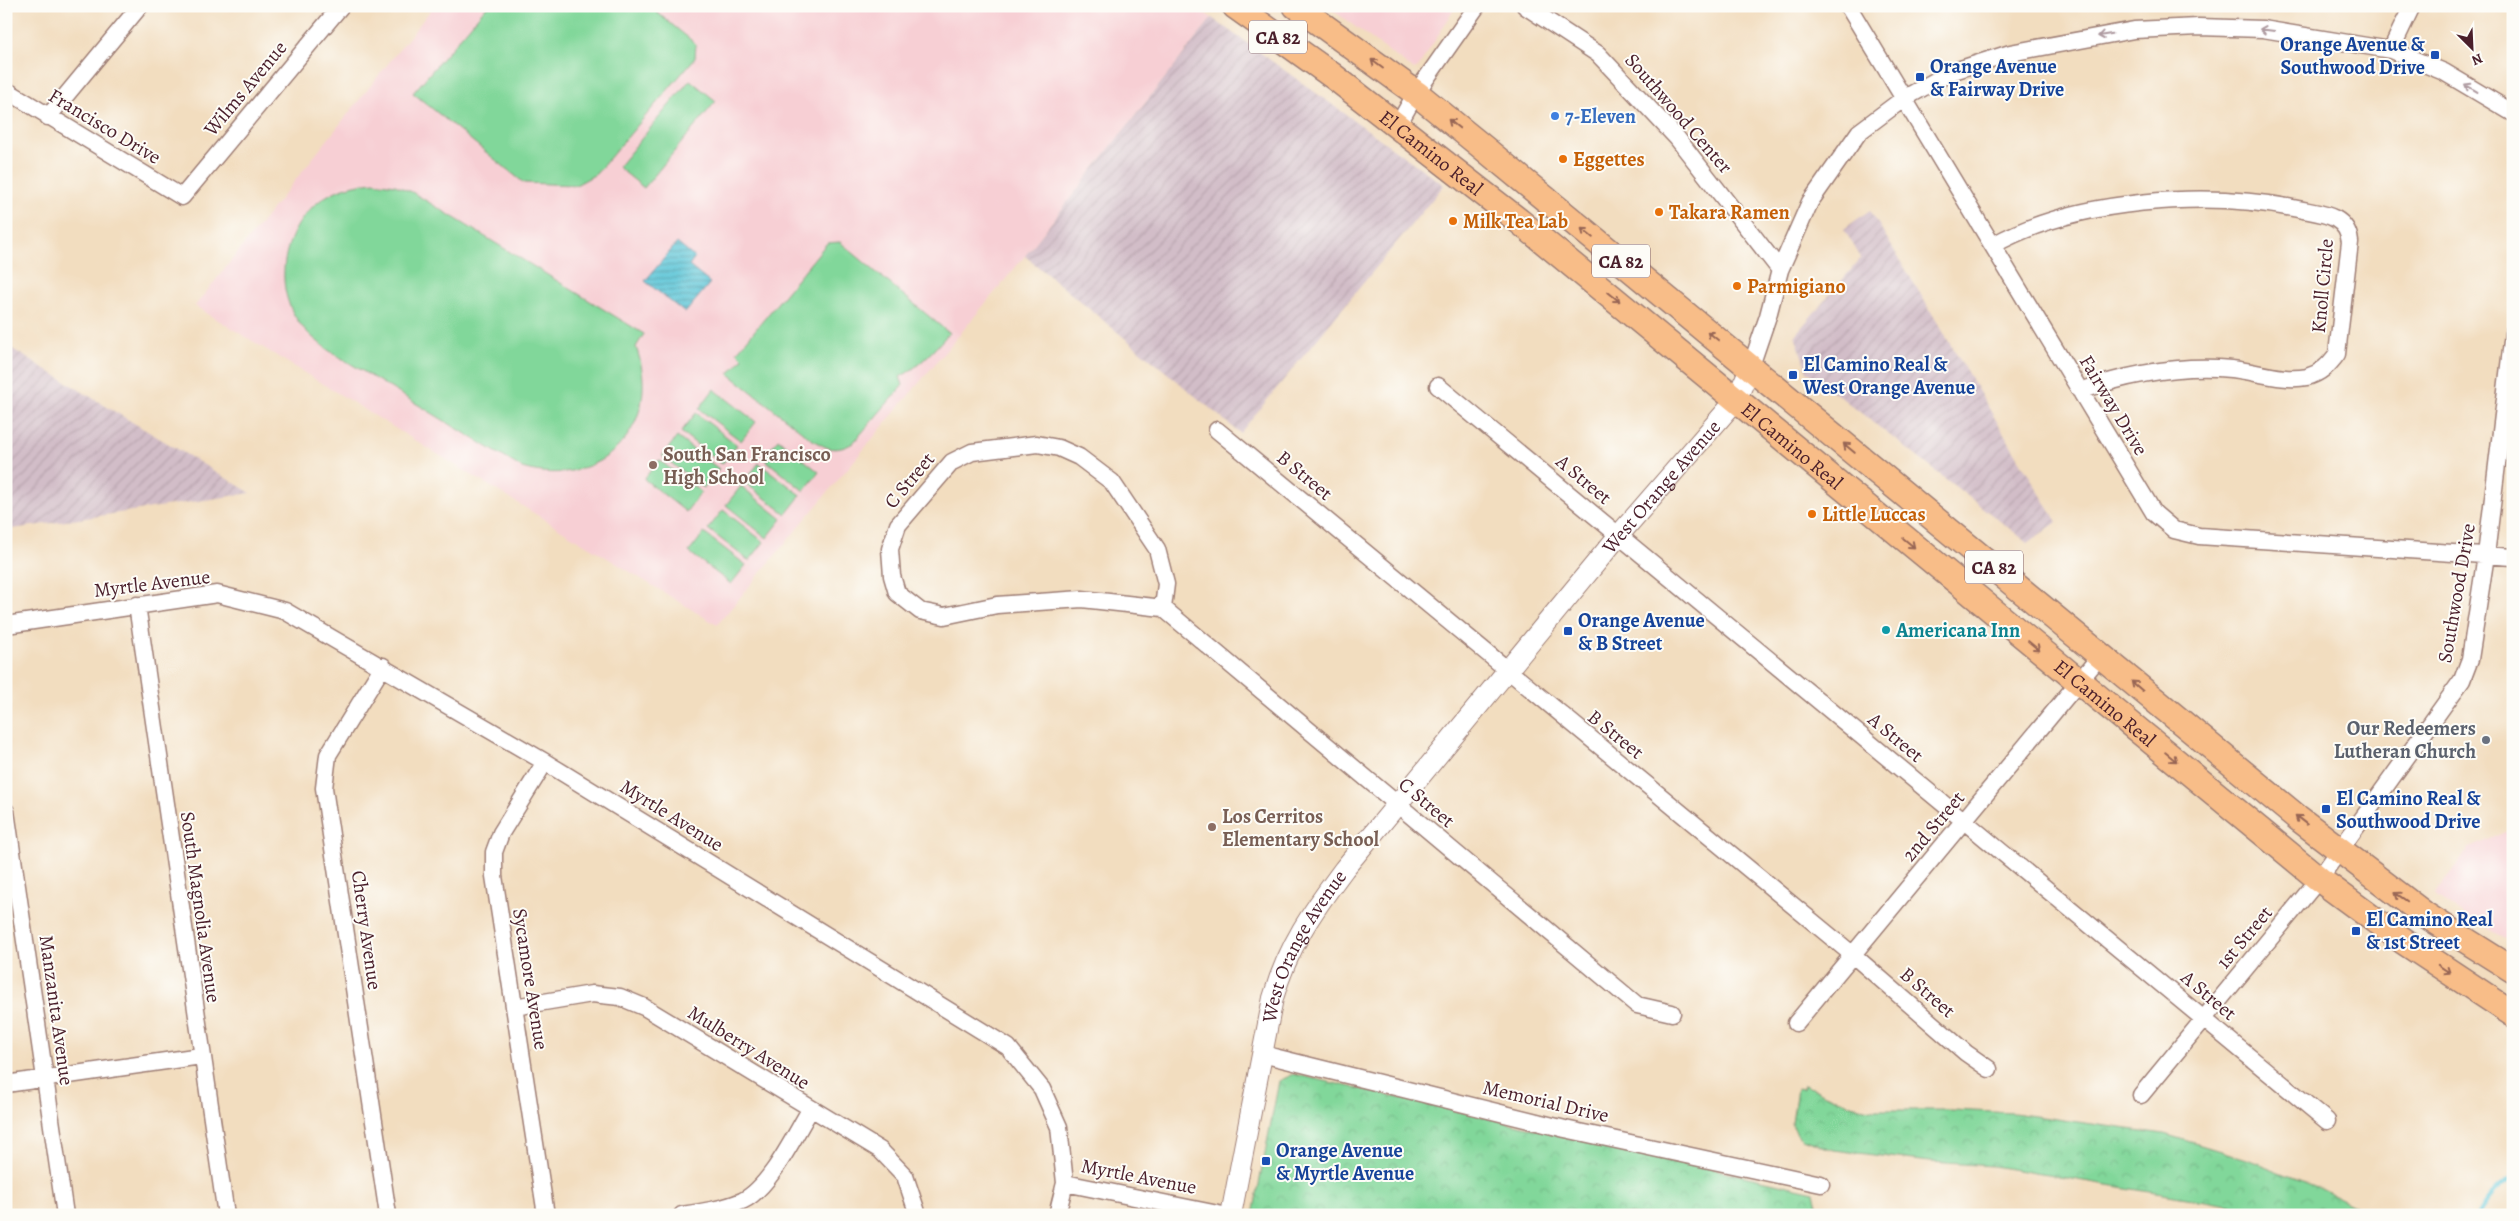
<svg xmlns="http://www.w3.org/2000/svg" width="2519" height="1221" font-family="Alegreya,serif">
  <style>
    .built { fill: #f7cfd4 }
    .industrial { fill: url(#industrial-furrows) }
    .grass { fill: #81d79a; stroke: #667b62 }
    .park { fill: url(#park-crowns); stroke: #667b62 }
    .water { fill: url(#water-rules); stroke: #547282 }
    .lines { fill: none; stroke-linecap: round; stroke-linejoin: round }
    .stream { stroke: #5dc6d8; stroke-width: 4.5 }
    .minor-casing { stroke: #9e7e75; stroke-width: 19 }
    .tertiary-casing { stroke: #9e7e75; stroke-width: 22 }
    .primary-casing { stroke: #9e7e75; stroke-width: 28 }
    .minor { stroke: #fff; stroke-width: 16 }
    .tertiary { stroke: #fff; stroke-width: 20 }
    .primary { stroke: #f8bd88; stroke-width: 25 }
    .oneway { stroke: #ae9aa0 }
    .oneway2 { stroke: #986655 }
    .transit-dot { fill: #1a4fb4; stroke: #fdfcf7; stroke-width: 2 }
    .shop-dot { fill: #3f7fe0; stroke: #fdfcf7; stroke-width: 2 }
    .food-dot { fill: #e8710a; stroke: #fdfcf7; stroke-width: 2 }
    .education-dot { fill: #8d6e63; stroke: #fdfcf7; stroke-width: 2 }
    .culture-dot { fill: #0f9aa8; stroke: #fdfcf7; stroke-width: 2 }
    .worship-dot { fill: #6b7280; stroke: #fdfcf7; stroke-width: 2 }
    .labels { text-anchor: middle; stroke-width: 4; stroke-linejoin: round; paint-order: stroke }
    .shield { fill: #fdfcf7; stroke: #806168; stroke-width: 1 }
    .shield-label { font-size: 19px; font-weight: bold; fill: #4a1f2b }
    .transit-label { font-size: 20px; font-weight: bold; fill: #164399; stroke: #fdfcf7; text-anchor: start }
    .street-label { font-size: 20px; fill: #4a1f2b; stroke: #fdfcf7 }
    .shop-label { font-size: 20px; font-weight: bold; fill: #366cbe; stroke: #fdfcf7; text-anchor: start }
    .food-label { font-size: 20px; font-weight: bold; fill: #c56008; stroke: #fdfcf7; text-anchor: start }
    .education-label { font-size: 20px; font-weight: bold; fill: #785e54; stroke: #fdfcf7; text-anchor: start }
    .culture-label { font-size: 20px; font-weight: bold; fill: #0d838f; stroke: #fdfcf7; text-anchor: start }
    .worship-label { font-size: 20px; font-weight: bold; fill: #5b616d; stroke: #fdfcf7; text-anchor: end }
  </style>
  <defs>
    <pattern id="industrial-furrows" width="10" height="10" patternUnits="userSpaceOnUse" patternTransform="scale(1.25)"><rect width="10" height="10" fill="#d2bdc8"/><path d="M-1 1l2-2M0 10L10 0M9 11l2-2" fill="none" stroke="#b6a2ac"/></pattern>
    <pattern id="park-crowns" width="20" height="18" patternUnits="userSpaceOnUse" patternTransform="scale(1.25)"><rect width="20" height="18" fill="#81d79a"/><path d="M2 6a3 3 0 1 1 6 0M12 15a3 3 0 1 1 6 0" fill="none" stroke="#71b885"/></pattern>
    <pattern id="water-rules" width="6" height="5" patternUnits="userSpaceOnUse" patternTransform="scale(1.25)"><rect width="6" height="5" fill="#5dc6d8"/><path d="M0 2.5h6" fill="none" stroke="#4fa0af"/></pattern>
  </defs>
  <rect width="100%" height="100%" fill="#fdfcf7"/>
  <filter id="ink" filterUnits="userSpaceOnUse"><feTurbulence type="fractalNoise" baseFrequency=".02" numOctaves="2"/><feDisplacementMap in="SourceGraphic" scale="10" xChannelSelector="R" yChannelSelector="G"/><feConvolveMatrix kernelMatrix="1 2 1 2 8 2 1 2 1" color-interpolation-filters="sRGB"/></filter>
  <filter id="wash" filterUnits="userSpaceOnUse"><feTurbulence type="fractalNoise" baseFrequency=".0096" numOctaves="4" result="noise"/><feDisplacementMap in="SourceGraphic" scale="20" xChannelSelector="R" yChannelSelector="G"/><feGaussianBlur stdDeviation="1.12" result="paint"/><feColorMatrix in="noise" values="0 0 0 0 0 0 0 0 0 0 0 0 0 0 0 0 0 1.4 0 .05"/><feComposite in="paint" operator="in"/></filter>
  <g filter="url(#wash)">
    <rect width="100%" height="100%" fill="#f2ddbf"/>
    <path class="built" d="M 434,6 L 1194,6 L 1212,18 L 1025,256 L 717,625 L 195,306 Z
      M 1327,6 L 1456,6 L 1418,68 L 1414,70 Z
      M 2513,829 L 2513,943 L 2434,896 L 2468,849 Z"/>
    <path class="industrial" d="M 1212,18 L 1444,185 L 1240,433 L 1025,256 Z
      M 1870,210 L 2057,522 L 2028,543 L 1807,371 L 1795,335 L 1861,258 L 1844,229 Z
      M 6,345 L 112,410 L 251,493 L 6,530 Z"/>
    <path class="grass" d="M 487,6 L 649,6 L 696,44 L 695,58 L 596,174 L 576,185 L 524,183 L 413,93 Z
      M 690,80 L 716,101 L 644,188 L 618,167 Z
      M 374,182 L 395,185 L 412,192 L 644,334 L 636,347 C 665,425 601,491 522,468 L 328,350 C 317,341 306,333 298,321 C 272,284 284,230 317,203 C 333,189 354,184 374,182 Z
      M 840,242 L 949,333 C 934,350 920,366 900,377 L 903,385 L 853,443 C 836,453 826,449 810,438 L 729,374 L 743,358 L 737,352 L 827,243 Z
      M 714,389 L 756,422 L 741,441 L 699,409 Z
      M 696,413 L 737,445 L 722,464 L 681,432 Z
      M 677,437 L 719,469 L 704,488 L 662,456 Z
      M 778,439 L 819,472 L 804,491 L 763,458 Z
      M 659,460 L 701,492 L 686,512 L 644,479 Z
      M 759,463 L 801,495 L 786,514 L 744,482 Z
      M 741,486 L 782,519 L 767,538 L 726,505 Z
      M 723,510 L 764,542 L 749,561 L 708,529 Z
      M 704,533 L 746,565 L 731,584 L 689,552 Z"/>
    <path class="park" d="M 1294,1074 L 1814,1192 L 1819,1215 L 1253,1215 L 1279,1081 Z
      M 1804,1085 L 1851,1105 L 1874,1110 L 1953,1110 L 2013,1113 L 2164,1134 L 2247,1159 L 2317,1187 L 2373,1215 L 2289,1215 L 1993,1166 L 1930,1162 L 1834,1150 L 1802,1139 L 1797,1135 L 1792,1123 L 1797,1088 L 1803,1089 Z"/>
    <path class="water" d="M 677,243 L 695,258 L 689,266 L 710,283 L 685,313 L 645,281 Z"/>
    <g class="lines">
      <path class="stream" d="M 2478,1215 C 2487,1199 2497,1187 2513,1178"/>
    </g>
  </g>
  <g filter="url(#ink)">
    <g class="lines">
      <g class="minor-casing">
        <path id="minor" d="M 1525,6 L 1598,54 L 1677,138 L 1780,270
          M 1848,6 L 2154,513 L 2174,530 L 2199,536 L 2513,557
          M 2391,50 L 2412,6
          M 6,90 L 182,197 L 341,6
          M 48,117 L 140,6
          M 1398,125 L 1416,93 L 1477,6
          M 1993,245 C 2076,199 2206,190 2298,209 C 2321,214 2347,214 2350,242 L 2337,354 C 2329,365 2321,373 2307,377 C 2283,382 2255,371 2231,369 C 2179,364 2129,374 2080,391
          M 1751,366 L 1768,316 L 1780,270 L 1810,202 L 1859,132 L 1903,99 L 1951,72 L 2010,53 L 2134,30 L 2199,27 L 2263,29 L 2391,50 L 2444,72 L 2513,113
          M 1438,386 L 2327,1121
          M 1217,430 L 1853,955 L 1966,1053 L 1989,1069
          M 1037,444 L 1059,448 L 1079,457 L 1112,482 L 1157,549 L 1166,584 L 1163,608 L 1082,599 L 997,605 L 944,616 L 920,611 L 897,593 L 892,576 L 890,549 L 898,525 L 952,462 L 972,452 Z
          M 137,605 L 226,1215
          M 1163,608 L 1637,1005 L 1672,1013
          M 6,625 L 217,594 L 285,611 L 545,762 L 1008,1047 L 1042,1089 L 1059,1127 L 1065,1183 L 1057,1215
          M 383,666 L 328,755 L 324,788 L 388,1215
          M 545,762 L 501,833 L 494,852 L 494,876 L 546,1215
          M 6,811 L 65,1215
          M 514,1007 L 592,994 L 620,997 L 644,1007 L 880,1150 L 905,1176 L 918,1215
          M 1796,1023 L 2101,655
          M 1262,1054 L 1565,1129 L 1821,1184
          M 6,1084 L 201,1056
          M 2141,1095 L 2319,879 L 2462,680 L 2470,659 L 2486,555 L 2513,333
          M 1065,1183 L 1223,1215
          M 682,1215 C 702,1212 723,1209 742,1201 C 770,1188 794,1136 810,1110"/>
      </g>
      <g class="tertiary-casing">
        <g id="tertiary">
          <path id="s1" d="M 1231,1215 L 1273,998 C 1288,946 1312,912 1344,869 L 1619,535 L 1736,400 L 1751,366"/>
        </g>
      </g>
      <g class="primary-casing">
        <g id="primary">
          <path id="s2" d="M 1235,6 L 1333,76 L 1519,221 L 2319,879 L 2403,941 L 2513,1014"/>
          <path d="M 1296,6 L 1416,93 L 1480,145 L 2298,818 L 2424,914 L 2513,970"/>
        </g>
      </g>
      <use href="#minor" class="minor"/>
      <use href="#tertiary" class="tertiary"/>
      <use href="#primary" class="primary"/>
    </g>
    <defs><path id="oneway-shaft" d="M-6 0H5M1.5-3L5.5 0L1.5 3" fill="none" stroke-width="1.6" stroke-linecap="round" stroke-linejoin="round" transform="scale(1.25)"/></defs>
    <g class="oneway">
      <use href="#oneway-shaft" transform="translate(2267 30) rotate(-173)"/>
      <use href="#oneway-shaft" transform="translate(2105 35) rotate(171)"/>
      <use href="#oneway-shaft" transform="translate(2471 88) rotate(-149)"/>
    </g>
    <g class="oneway2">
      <use href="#oneway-shaft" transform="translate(1377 64) rotate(-143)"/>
      <use href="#oneway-shaft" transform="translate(1454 124) rotate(-141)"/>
      <use href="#oneway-shaft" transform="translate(1587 233) rotate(-141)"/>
      <use href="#oneway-shaft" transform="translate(1614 297) rotate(39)"/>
      <use href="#oneway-shaft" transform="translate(1713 336) rotate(-141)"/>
      <use href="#oneway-shaft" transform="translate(1849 448) rotate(-140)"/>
      <use href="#oneway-shaft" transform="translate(1909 543) rotate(40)"/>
      <use href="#oneway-shaft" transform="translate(2034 646) rotate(40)"/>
      <use href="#oneway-shaft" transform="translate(2137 686) rotate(-139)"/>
      <use href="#oneway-shaft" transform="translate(2171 757) rotate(39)"/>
      <use href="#oneway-shaft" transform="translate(2301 820) rotate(-142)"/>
      <use href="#oneway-shaft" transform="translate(2401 897) rotate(-145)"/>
      <use href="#oneway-shaft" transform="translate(2444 969) rotate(34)"/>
    </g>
  </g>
  <g class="transit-dot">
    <rect x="2430" y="50" width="10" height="10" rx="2.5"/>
    <rect x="1915" y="72" width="10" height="10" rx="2.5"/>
    <rect x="1788" y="370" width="10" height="10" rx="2.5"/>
    <rect x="1563" y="626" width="10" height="10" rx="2.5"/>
    <rect x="2321" y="804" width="10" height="10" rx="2.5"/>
    <rect x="2351" y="926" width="10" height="10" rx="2.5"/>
    <rect x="1261" y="1156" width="10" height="10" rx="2.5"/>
  </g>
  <circle class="shop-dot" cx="1555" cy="116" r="5"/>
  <g class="food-dot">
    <circle cx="1563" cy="159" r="5"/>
    <circle cx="1659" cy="212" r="5"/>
    <circle cx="1453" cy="221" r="5"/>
    <circle cx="1737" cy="286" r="5"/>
    <circle cx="1812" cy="514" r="5"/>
  </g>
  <g class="education-dot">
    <circle cx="653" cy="465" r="5"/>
    <circle cx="1212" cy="827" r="5"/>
  </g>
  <circle class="culture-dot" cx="1886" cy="630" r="5"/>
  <circle class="worship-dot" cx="2486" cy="740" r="5"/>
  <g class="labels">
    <g class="shield">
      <rect x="1249" y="20.5" width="58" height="33" rx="4"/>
      <rect x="1592" y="244.5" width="58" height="33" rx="4"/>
      <rect x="1965" y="550.5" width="58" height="33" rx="4"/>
    </g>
    <g class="shield-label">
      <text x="1278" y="44">CA 82</text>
      <text x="1621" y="268">CA 82</text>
      <text x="1994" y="574">CA 82</text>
    </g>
    <g class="transit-label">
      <text x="2425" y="51" text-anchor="end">Orange Avenue &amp;<tspan x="2425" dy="23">Southwood Drive</tspan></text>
      <text x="1930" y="73">Orange Avenue<tspan x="1930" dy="23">&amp; Fairway Drive</tspan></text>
      <text x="1803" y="371">El Camino Real &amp;<tspan x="1803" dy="23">West Orange Avenue</tspan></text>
      <text x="1578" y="627">Orange Avenue<tspan x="1578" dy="23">&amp; B Street</tspan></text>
      <text x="2336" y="805">El Camino Real &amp;<tspan x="2336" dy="23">Southwood Drive</tspan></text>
      <text x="2366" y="926">El Camino Real<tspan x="2366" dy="23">&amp; 1st Street</tspan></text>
      <text x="1276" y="1157">Orange Avenue<tspan x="1276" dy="23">&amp; Myrtle Avenue</tspan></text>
    </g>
    <g class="street-label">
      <text transform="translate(245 88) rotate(-50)" y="7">Wilms Avenue</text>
      <text transform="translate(1679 113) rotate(49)" y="7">Southwood Center</text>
      <text transform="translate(105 126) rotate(31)" y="7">Francisco Drive</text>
      <text dy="7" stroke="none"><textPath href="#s2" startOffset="245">El Camino Real</textPath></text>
      <text transform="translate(2322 286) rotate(-85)" y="7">Knoll Circle</text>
      <text transform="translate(2114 405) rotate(59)" y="7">Fairway Drive</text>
      <text dy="7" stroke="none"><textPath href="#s2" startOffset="710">El Camino Real</textPath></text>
      <text transform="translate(1305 475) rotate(40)" y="7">B Street</text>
      <text transform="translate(1584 479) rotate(40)" y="7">A Street</text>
      <text transform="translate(909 480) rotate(-50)" y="7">C Street</text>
      <text dy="7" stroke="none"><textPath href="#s1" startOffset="866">West Orange Avenue</textPath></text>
      <text transform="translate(152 583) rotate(-7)" y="7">Myrtle Avenue</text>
      <text transform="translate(2456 593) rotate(-80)" y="7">Southwood Drive</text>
      <text dy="7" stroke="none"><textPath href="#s2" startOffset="1115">El Camino Real</textPath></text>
      <text transform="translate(1616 734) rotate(39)" y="7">B Street</text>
      <text transform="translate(1896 737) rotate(40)" y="7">A Street</text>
      <text transform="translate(1427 802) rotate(40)" y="7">C Street</text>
      <text transform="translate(672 815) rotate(32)" y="7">Myrtle Avenue</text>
      <text transform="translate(1933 826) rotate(-50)" y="7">2nd Street</text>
      <text transform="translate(201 907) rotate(82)" y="7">South Magnolia Avenue</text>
      <text transform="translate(367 930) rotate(82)" y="7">Cherry Avenue</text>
      <text transform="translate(2244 937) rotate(-50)" y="7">1st Street</text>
      <text dy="7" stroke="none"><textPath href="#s1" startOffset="281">West Orange Avenue</textPath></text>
      <text transform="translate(531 979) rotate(81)" y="7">Sycamore Avenue</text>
      <text transform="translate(1928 992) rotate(41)" y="7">B Street</text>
      <text transform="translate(2209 995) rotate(40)" y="7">A Street</text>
      <text transform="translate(57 1010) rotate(82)" y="7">Manzanita Avenue</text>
      <text transform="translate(749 1047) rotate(32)" y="7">Mulberry Avenue</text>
      <text transform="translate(1546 1101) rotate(13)" y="7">Memorial Drive</text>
      <text transform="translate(1139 1176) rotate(11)" y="7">Myrtle Avenue</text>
    </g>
    <g class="shop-label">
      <text x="1565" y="123">7-Eleven</text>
    </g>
    <g class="food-label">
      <text x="1573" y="166">Eggettes</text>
      <text x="1669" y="219">Takara Ramen</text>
      <text x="1463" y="228">Milk Tea Lab</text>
      <text x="1747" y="293">Parmigiano</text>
      <text x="1822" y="521">Little Luccas</text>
    </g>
    <g class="education-label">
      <text x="663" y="461">South San Francisco<tspan x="663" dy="23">High School</tspan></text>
      <text x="1222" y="823">Los Cerritos<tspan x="1222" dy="23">Elementary School</tspan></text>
    </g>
    <g class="culture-label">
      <text x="1896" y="637">Americana Inn</text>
    </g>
    <g class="worship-label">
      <text x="2476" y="735">Our Redeemers<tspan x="2476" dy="23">Lutheran Church</tspan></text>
    </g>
  </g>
  <rect width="2519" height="1221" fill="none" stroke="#fdfcf7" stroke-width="25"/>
  <g transform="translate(2472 48) rotate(156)" stroke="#fdfcf7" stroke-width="4" paint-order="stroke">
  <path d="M0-4L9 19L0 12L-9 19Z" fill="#4a1f2b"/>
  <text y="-8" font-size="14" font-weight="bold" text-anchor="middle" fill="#4a1f2b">N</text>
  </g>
</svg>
